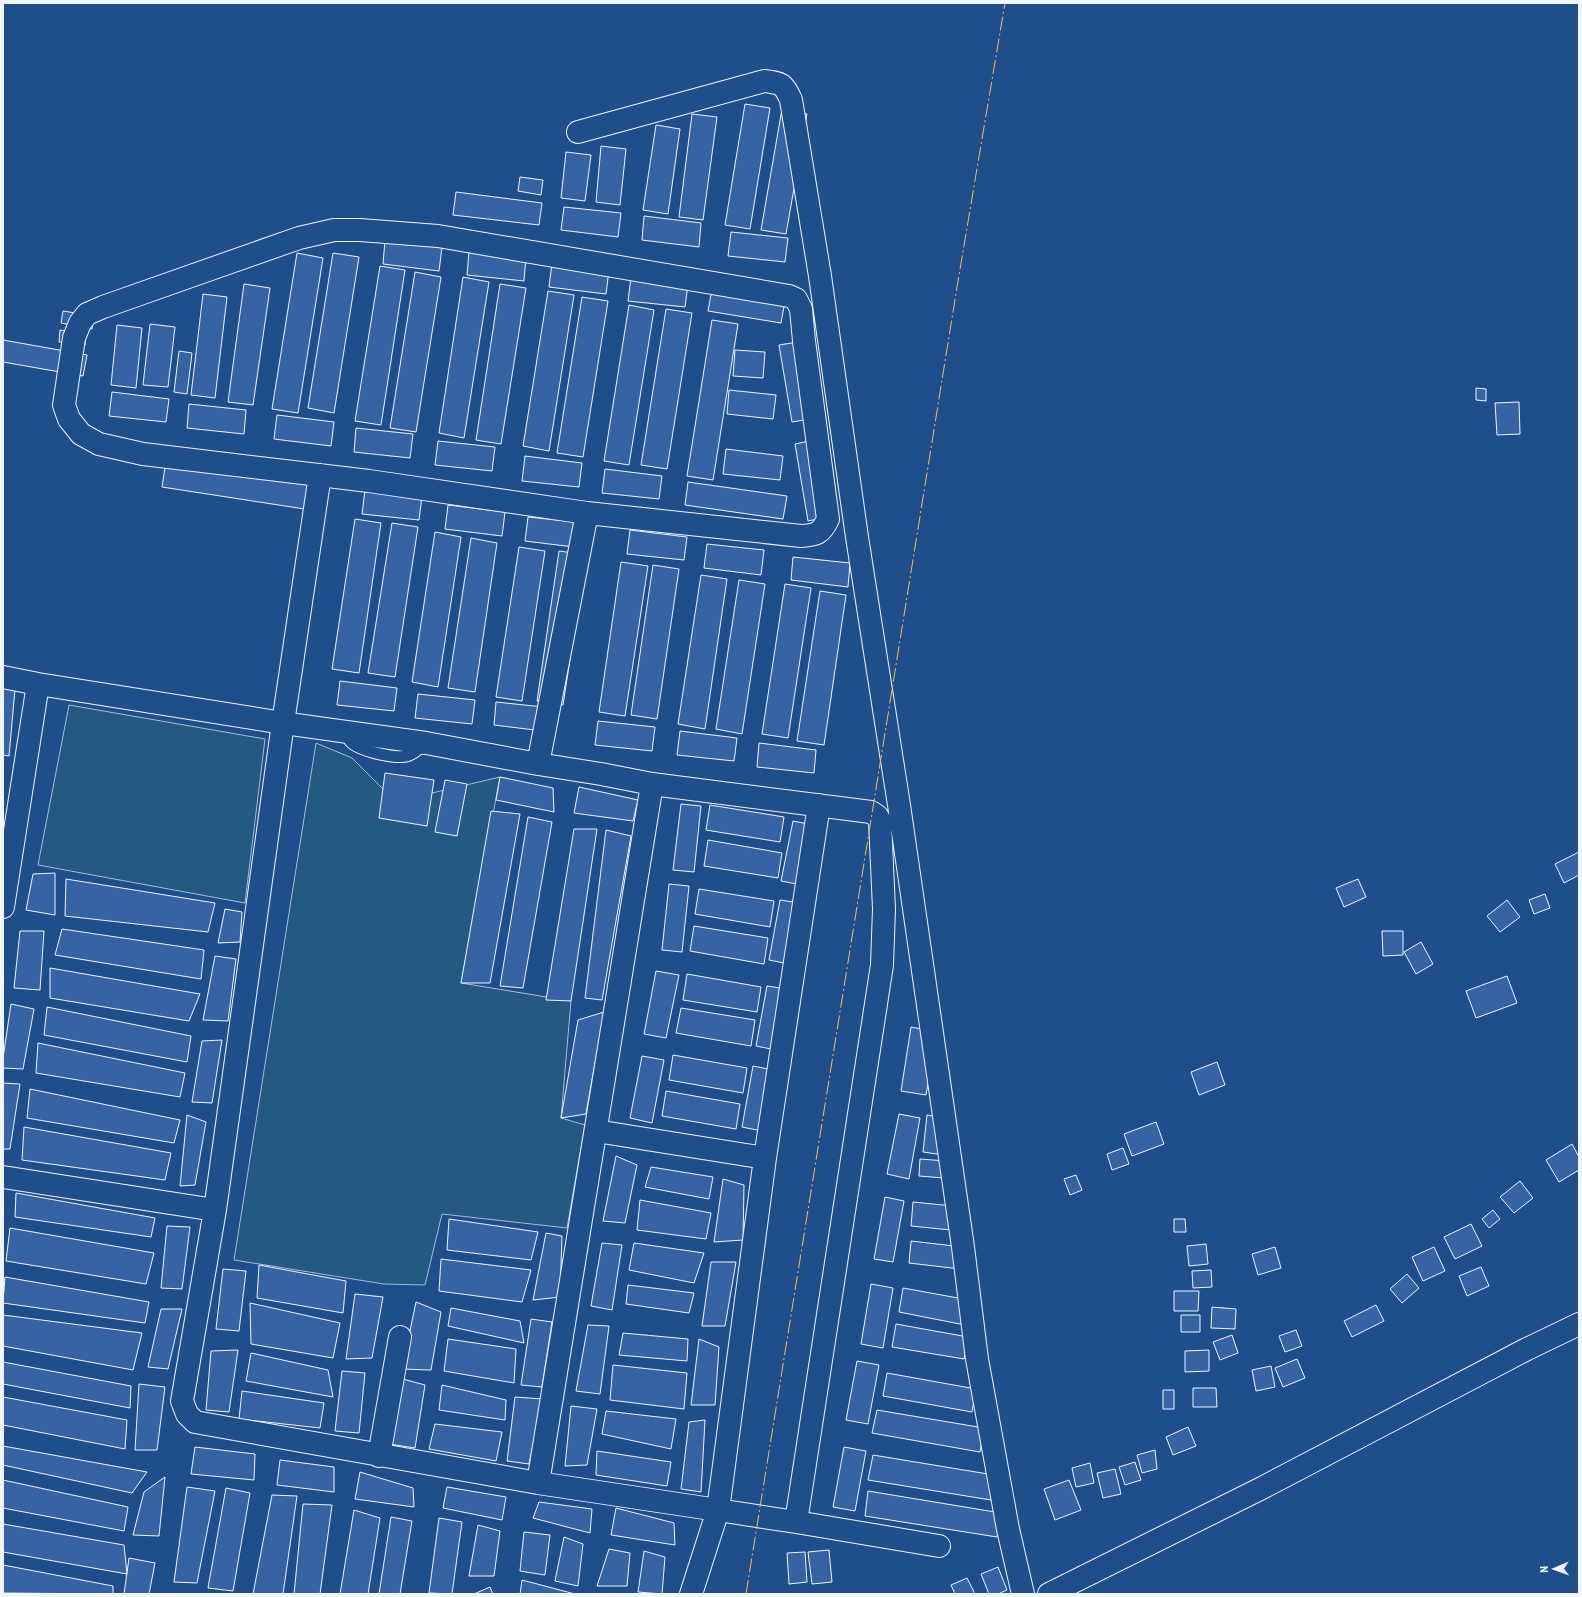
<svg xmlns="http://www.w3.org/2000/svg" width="1582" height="1597" font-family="'Roboto Condensed',sans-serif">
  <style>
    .green { fill: #245a82; stroke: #a8bbd7 }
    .building { fill: #3563a3; stroke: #f2f6ff }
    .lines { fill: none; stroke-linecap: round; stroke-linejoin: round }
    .lane-casing { stroke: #f2f6ff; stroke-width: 13 }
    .street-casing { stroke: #f2f6ff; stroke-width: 24 }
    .secondary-casing { stroke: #f2f6ff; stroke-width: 24 }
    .lane { stroke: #1f4e8c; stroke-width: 11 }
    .street { stroke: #1f4e8c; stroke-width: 22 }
    .secondary { stroke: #1f4e8c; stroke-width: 22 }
    .power { stroke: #ffb74d; stroke-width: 1; stroke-dasharray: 14 3 2 3; stroke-linecap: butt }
  </style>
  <rect width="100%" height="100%" fill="#1f4e8c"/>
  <path class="green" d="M 69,705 L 265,739 L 245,903 L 38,865 Z
    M 316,743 L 352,758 L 383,789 L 432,793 L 500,777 L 461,983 L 571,1001 L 561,1118 L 585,1125 L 567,1228 L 442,1214 L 425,1285 L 384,1284 L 234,1260 Z"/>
  <path class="building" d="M 745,104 L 770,108 L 750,229 L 725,225 Z
    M 782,109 L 807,114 L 786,234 L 761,230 Z
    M 692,114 L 717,117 L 703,220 L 679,217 Z
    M 656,125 L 680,129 L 668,214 L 643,210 Z
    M 601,146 L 626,149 L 620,205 L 596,202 Z
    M 566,152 L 591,155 L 585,201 L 561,198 Z
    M 520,177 L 543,180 L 541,195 L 518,191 Z
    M 456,192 L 542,203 L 539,225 L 453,215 Z
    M 564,207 L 621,213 L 618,237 L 561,230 Z
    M 644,216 L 701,223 L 699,247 L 642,240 Z
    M 731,232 L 788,238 L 785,262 L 728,256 Z
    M 385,240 L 442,247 L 439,271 L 383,264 Z
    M 469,251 L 526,257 L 524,281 L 467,275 Z
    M 297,253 L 323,258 L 298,413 L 272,409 Z
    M 333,253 L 359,257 L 334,413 L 308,408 Z
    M 552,263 L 609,270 L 606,294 L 549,287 Z
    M 380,266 L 405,270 L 381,425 L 355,421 Z
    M 415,272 L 441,277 L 416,432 L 390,428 Z
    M 463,277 L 489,282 L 464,438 L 439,433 Z
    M 631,277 L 688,284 L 685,307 L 628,301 Z
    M 244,284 L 270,288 L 253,405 L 228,402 Z
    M 500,284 L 526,288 L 501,444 L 476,440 Z
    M 712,289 L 785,301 L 781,323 L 708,311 Z
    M 548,291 L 574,295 L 549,451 L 523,446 Z
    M 203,294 L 227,297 L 215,398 L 191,395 Z
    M 582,297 L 608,301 L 583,457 L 557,453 Z
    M 629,305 L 654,310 L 629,465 L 604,461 Z
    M 666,309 L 692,313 L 667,469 L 641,465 Z
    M 63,311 L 94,316 L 92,329 L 61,323 Z
    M 712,320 L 738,324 L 713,480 L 687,476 Z
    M 150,324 L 175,327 L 168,387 L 143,385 Z
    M 117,325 L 142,328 L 136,388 L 111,385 Z
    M 60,330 L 86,333 L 85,345 L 59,342 Z
    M 3,340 L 87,355 L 83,376 L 3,362 Z
    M 804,341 L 817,418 L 792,422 L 779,345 Z
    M 735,350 L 765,352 L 763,378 L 733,376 Z
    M 179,351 L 192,353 L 187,394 L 174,392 Z
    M 1476,388 L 1486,389 L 1486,401 L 1476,400 Z
    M 729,390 L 776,395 L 773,419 L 727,414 Z
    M 112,392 L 169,399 L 166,422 L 109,416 Z
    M 1519,402 L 1520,434 L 1497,435 L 1495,403 Z
    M 189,404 L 246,410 L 244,434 L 187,428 Z
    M 277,415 L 334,422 L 331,446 L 274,439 Z
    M 356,428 L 413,434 L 410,458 L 354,452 Z
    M 819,439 L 832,516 L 808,521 L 795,444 Z
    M 438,441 L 495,447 L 492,471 L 435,465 Z
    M 726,449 L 783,456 L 780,480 L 723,474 Z
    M 525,456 L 582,463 L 579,487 L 522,481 Z
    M 166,461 L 314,484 L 311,510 L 162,487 Z
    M 605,469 L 662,476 L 659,499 L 602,493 Z
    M 688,482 L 787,496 L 783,519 L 685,505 Z
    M 365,490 L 422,496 L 419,520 L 362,514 Z
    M 448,505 L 505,512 L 502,536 L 445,529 Z
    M 528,517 L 585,523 L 582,548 L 525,541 Z
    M 355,519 L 381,523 L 359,673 L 332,669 Z
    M 392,523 L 418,527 L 395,677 L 368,673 Z
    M 630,530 L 687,537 L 684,560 L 627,554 Z
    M 435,532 L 461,537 L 438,687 L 412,682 Z
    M 471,538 L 497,543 L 475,692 L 448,688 Z
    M 707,544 L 764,550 L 761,575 L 704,568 Z
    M 519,547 L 545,551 L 522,701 L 496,697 Z
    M 559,551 L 586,555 L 563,705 L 537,701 Z
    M 793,557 L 850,563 L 848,587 L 791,580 Z
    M 621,562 L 648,566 L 625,716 L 599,712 Z
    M 653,565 L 679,569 L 657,719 L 631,715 Z
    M 701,575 L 727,579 L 705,729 L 678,724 Z
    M 739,580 L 765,584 L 742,734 L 716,729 Z
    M 785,584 L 811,588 L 788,738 L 762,734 Z
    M 820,591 L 846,595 L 824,745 L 797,741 Z
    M 340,681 L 397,688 L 394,711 L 337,705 Z
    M 3,688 L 15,689 L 9,756 L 3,755 Z
    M 418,694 L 475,700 L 472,724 L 415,718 Z
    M 496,702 L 553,708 L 551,732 L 494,725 Z
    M 598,721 L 655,727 L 652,751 L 595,745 Z
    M 680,731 L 737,738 L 734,761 L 677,755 Z
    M 759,743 L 816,750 L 814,773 L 757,767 Z
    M 385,773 L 434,780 L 427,826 L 379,818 Z
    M 500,777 L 553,788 L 554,812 L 496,800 Z
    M 445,780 L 467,784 L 457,836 L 435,832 Z
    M 579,787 L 638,800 L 633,821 L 574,813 Z
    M 681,804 L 701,806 L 694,872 L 673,870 Z
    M 710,805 L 784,817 L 780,842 L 706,830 Z
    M 491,811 L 520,814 L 490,983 L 461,983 Z
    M 528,817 L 552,822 L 523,988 L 500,986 Z
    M 793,821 L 813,825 L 802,885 L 781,881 Z
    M 574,829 L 597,829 L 571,1001 L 546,1000 Z
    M 606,830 L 631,836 L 602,1000 L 585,998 Z
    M 708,840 L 782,853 L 778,878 L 704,866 Z
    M 1579,852 L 1579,875 L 1564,883 L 1555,864 Z
    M 55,873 L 55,915 L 26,910 L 33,874 Z
    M 66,879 L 215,903 L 208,932 L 65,916 Z
    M 1358,879 L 1366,897 L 1344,907 L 1336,888 Z
    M 669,884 L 689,886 L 682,952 L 662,950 Z
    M 699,889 L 774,901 L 770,927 L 695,914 Z
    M 1545,894 L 1550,908 L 1534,914 L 1529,900 Z
    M 780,900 L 800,903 L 789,964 L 769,960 Z
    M 1507,900 L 1520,917 L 1500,932 L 1487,916 Z
    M 225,909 L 242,912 L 240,942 L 218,943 Z
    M 694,926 L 768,938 L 764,964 L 690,951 Z
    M 62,929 L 204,950 L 201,979 L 55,955 Z
    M 20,931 L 44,931 L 40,990 L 14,988 Z
    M 1382,931 L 1403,931 L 1403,955 L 1383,956 Z
    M 1421,942 L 1433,964 L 1416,974 L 1404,952 Z
    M 215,956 L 236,959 L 228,1021 L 203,1020 Z
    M 50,968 L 200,994 L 189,1021 L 50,998 Z
    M 656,971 L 679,975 L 666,1038 L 644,1034 Z
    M 687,974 L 761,987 L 757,1012 L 683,1000 Z
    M 1507,976 L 1517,1003 L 1476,1018 L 1466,991 Z
    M 767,986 L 787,989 L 776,1050 L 756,1046 Z
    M 11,1004 L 34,1009 L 23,1069 L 3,1068 L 3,1058 Z
    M 47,1007 L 191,1036 L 187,1062 L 44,1035 Z
    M 681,1008 L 755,1020 L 751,1046 L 676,1033 Z
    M 604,1012 L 586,1114 L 561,1118 L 578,1020 Z
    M 911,1027 L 937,1032 L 926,1095 L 901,1091 Z
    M 222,1040 L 212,1103 L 192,1102 L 202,1041 Z
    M 38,1043 L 185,1073 L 180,1097 L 36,1073 Z
    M 673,1055 L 747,1068 L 743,1093 L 669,1080 Z
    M 642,1056 L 664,1060 L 652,1123 L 630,1118 Z
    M 1217,1062 L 1225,1085 L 1199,1095 L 1191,1072 Z
    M 753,1066 L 773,1070 L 762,1131 L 742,1127 Z
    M 3,1083 L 20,1084 L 10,1149 L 3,1149 Z
    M 30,1089 L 180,1120 L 174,1143 L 27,1118 Z
    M 666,1091 L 740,1104 L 736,1129 L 662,1116 Z
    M 899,1114 L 920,1118 L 909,1179 L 887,1174 Z
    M 187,1115 L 206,1122 L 195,1185 L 180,1186 Z
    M 927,1115 L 949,1118 L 944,1155 L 923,1152 Z
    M 1156,1122 L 1164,1144 L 1132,1156 L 1124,1134 Z
    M 24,1127 L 171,1153 L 165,1180 L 22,1160 Z
    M 1572,1144 L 1579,1157 L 1579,1170 L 1559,1182 L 1546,1160 Z
    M 1123,1148 L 1129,1164 L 1112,1170 L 1107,1154 Z
    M 616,1156 L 637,1165 L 625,1223 L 603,1221 Z
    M 920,1159 L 946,1161 L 944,1178 L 919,1176 Z
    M 651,1167 L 713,1177 L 709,1199 L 645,1187 Z
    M 1076,1175 L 1082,1190 L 1070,1195 L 1064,1179 Z
    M 723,1179 L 744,1185 L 743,1240 L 714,1242 Z
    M 1520,1181 L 1533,1198 L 1514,1213 L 1500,1197 Z
    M 16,1193 L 155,1218 L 151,1237 L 15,1217 Z
    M 885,1197 L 904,1201 L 893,1262 L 874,1259 Z
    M 640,1200 L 711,1213 L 706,1239 L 637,1230 Z
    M 913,1202 L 953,1206 L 951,1230 L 911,1226 Z
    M 1493,1210 L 1500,1219 L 1489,1228 L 1482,1219 Z
    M 449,1219 L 538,1232 L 531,1260 L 447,1250 Z
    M 1174,1219 L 1185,1219 L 1186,1232 L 1174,1232 Z
    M 1471,1224 L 1482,1246 L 1455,1259 L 1444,1237 Z
    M 167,1226 L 190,1227 L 182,1289 L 161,1288 Z
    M 10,1228 L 154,1253 L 146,1284 L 6,1261 Z
    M 546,1233 L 562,1236 L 560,1297 L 533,1300 Z
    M 911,1241 L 963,1247 L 960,1269 L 909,1263 Z
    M 602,1243 L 622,1245 L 612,1310 L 591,1306 Z
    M 634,1243 L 704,1253 L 694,1283 L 629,1270 Z
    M 1206,1244 L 1208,1264 L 1189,1266 L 1187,1246 Z
    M 1275,1247 L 1281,1268 L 1258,1275 L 1252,1254 Z
    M 1434,1247 L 1445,1271 L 1423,1281 L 1412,1257 Z
    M 441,1259 L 531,1270 L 522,1302 L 439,1291 Z
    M 711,1262 L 736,1262 L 725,1326 L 702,1326 Z
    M 259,1265 L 346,1281 L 343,1313 L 257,1298 Z
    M 1481,1267 L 1489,1286 L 1467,1296 L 1459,1276 Z
    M 223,1269 L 246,1271 L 239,1331 L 216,1329 Z
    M 1211,1270 L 1212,1287 L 1193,1288 L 1192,1271 Z
    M 1407,1274 L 1419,1288 L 1402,1303 L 1390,1289 Z
    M 5,1277 L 149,1302 L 145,1323 L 3,1303 Z
    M 871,1284 L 893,1288 L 883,1348 L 861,1344 Z
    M 628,1285 L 694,1293 L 689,1313 L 626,1304 Z
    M 903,1288 L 969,1300 L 965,1325 L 899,1312 Z
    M 1174,1291 L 1199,1291 L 1198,1311 L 1174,1311 Z
    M 355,1294 L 383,1297 L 372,1358 L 346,1359 Z
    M 416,1302 L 441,1312 L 431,1370 L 402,1369 Z
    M 250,1303 L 340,1323 L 333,1358 L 251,1344 Z
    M 1376,1305 L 1384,1321 L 1352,1337 L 1344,1321 Z
    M 1212,1307 L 1236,1309 L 1235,1329 L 1211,1328 Z
    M 451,1308 L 520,1321 L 524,1343 L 448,1326 Z
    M 161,1309 L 182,1309 L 168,1369 L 148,1367 Z
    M 3,1315 L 142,1333 L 133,1370 L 3,1346 Z
    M 1181,1315 L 1200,1315 L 1200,1332 L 1181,1332 Z
    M 531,1319 L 552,1322 L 542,1387 L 521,1385 Z
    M 896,1324 L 968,1337 L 964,1359 L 892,1347 Z
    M 588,1325 L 609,1326 L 600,1394 L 576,1391 Z
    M 1296,1330 L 1302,1346 L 1285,1352 L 1279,1336 Z
    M 623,1333 L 688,1339 L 687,1361 L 619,1355 Z
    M 1232,1335 L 1238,1353 L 1220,1360 L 1213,1342 Z
    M 448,1339 L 516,1349 L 514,1383 L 444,1371 Z
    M 699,1339 L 719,1347 L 715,1405 L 691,1405 Z
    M 238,1350 L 229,1412 L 206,1410 L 211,1351 Z
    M 1209,1350 L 1209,1371 L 1185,1372 L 1185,1351 Z
    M 251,1353 L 328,1370 L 333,1397 L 246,1381 Z
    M 1297,1359 L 1305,1378 L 1283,1387 L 1275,1368 Z
    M 857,1361 L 879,1365 L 868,1424 L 846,1420 Z
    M 3,1362 L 131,1386 L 130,1408 L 3,1384 Z
    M 613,1365 L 687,1373 L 684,1409 L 610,1400 Z
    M 1271,1366 L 1275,1387 L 1256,1391 L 1252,1370 Z
    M 342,1371 L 365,1373 L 359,1433 L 335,1431 Z
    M 887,1373 L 976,1389 L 972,1412 L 883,1396 Z
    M 399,1378 L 425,1385 L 415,1448 L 389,1444 Z
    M 139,1384 L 165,1387 L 157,1450 L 135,1450 Z
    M 442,1385 L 506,1400 L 505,1420 L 439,1410 Z
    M 1193,1388 L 1216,1388 L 1217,1407 L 1193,1407 Z
    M 1163,1390 L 1174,1390 L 1174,1409 L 1163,1409 Z
    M 242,1391 L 324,1403 L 320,1428 L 239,1419 Z
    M 3,1397 L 127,1420 L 125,1449 L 3,1425 Z
    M 515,1397 L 543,1399 L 529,1464 L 507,1461 Z
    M 571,1406 L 597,1409 L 587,1465 L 565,1466 Z
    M 877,1410 L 984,1428 L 980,1452 L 872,1433 Z
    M 606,1411 L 676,1419 L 671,1449 L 602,1434 Z
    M 705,1420 L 701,1492 L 681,1489 L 689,1422 Z
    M 435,1424 L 502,1432 L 496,1461 L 429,1449 Z
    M 1188,1427 L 1196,1446 L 1173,1455 L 1166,1437 Z
    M 3,1446 L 147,1472 L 132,1493 L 3,1465 Z
    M 195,1447 L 255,1454 L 254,1480 L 191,1474 Z
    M 844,1447 L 866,1451 L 855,1511 L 833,1507 Z
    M 1155,1450 L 1157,1469 L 1142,1473 L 1137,1455 Z
    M 597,1451 L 671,1462 L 667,1486 L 596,1475 Z
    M 873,1455 L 994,1475 L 991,1500 L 868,1480 Z
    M 280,1460 L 334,1467 L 334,1492 L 277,1485 Z
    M 1135,1462 L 1141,1480 L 1125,1485 L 1119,1467 Z
    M 1090,1463 L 1094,1483 L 1076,1487 L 1072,1468 Z
    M 1115,1469 L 1121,1494 L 1103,1498 L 1097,1473 Z
    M 360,1472 L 413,1488 L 414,1507 L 355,1499 Z
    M 165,1477 L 159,1536 L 133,1535 L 144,1492 Z
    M 3,1480 L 128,1507 L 124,1531 L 3,1508 Z
    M 1069,1480 L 1081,1510 L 1055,1520 L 1044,1489 Z
    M 187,1487 L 215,1491 L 197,1583 L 174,1582 Z
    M 447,1487 L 506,1497 L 502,1520 L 443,1508 Z
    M 226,1488 L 250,1493 L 233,1591 L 208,1588 Z
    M 868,1491 L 1001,1513 L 997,1537 L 865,1516 Z
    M 272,1495 L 297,1496 L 283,1594 L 253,1594 Z
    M 539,1502 L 592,1509 L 590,1533 L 533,1518 Z
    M 303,1504 L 332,1505 L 320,1594 L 294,1594 Z
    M 616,1508 L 674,1523 L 675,1545 L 611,1535 Z
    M 354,1510 L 380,1518 L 368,1594 L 340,1594 Z
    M 391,1517 L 412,1521 L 400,1594 L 379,1594 Z
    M 439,1518 L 462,1522 L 452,1594 L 429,1593 Z
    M 3,1524 L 124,1545 L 127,1574 L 3,1552 Z
    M 478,1525 L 500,1531 L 494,1576 L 469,1576 Z
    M 524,1532 L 550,1535 L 545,1575 L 520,1571 Z
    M 564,1537 L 583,1544 L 578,1586 L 555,1581 Z
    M 609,1549 L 630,1553 L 627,1586 L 597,1586 Z
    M 829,1550 L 832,1582 L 812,1584 L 808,1552 Z
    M 644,1551 L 665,1557 L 662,1594 L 638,1592 Z
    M 805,1552 L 807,1582 L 789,1584 L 787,1553 Z
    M 129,1558 L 155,1563 L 149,1594 L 124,1594 Z
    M 3,1565 L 113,1586 L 113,1594 L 3,1593 Z
    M 998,1567 L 1007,1590 L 998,1594 L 989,1594 L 981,1574 Z
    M 967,1578 L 975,1594 L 955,1594 L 951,1585 Z
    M 522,1580 L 575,1594 L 520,1594 Z
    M 490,1587 L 493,1594 L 474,1594 Z"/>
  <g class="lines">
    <g class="lane-casing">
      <path id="lane" d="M 347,732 C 348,735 349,739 350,741 C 358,751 398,760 409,755 C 415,753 420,748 425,744"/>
    </g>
    <g class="street-casing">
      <path id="street" d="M 578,132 L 764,81 C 782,83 784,84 791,100 L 820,276 L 857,537 L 899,805 L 963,1247 L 977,1359 L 1008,1529 L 1023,1594
        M 320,475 L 283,723 L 215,1210 L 182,1401 L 187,1414 L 195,1422 L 538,1483 L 718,1510 L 691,1594
        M 3,677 L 38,684 L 283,723 L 426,743 L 538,764 L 601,774 L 652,784 L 871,812 L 877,816 L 880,821 L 884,909 L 882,965 L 796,1522 L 718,1510 L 765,1158 L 819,805
        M 538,764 L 587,513 L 369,481 L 143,454 L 99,444 L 81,434 L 69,419 L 64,405 L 74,338 L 80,323 L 87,314 L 103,307 L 299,238 L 334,230 L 360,230 L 438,236 L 789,296 L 796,299 L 801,309 L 804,341 L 828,519 C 821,534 816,535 801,536 L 587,513
        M 3,907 L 38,684
        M 596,1131 L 765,1158
        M 3,1177 L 215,1210
        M 379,1456 L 400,1337
        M 538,1483 L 652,784
        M 796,1522 L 939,1546"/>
    </g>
    <g class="secondary-casing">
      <path id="secondary" d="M 1049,1594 L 1260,1489 L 1527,1349 L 1579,1324"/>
    </g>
    <use href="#lane" class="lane"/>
    <use href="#street" class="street"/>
    <use href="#secondary" class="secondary"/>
    <path class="power" d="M 746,1594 L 958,281 L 1005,3"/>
  </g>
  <rect width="1582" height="1597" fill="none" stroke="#f2f6ff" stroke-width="8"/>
  <g transform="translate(1554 1569) rotate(268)" stroke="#1f4e8c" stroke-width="3" paint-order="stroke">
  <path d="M0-3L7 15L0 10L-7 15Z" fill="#f2f6ff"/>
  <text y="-6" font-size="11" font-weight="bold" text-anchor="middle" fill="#f2f6ff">N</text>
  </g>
</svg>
